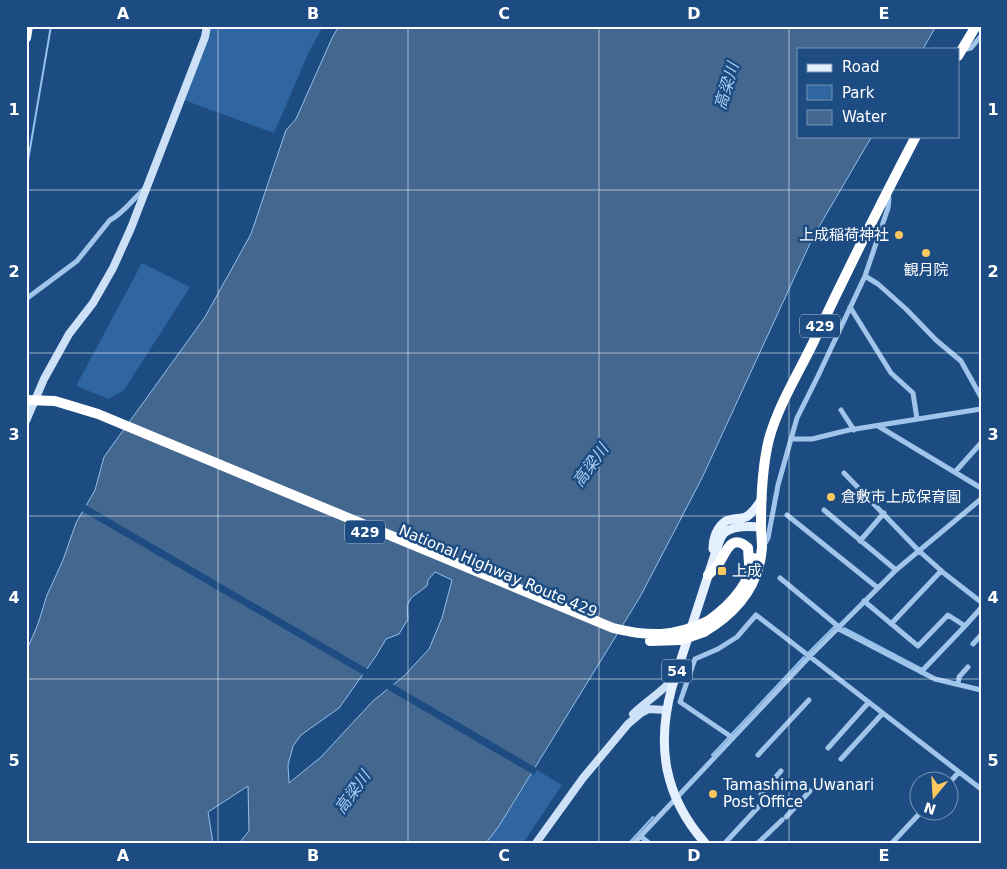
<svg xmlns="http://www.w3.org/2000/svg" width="1007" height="869" font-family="'DejaVu Sans','Noto Sans JP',sans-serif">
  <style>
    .green { fill: #2f66a1 }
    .water { fill: #43678f; stroke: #94c0ec; fill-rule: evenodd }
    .pier { fill: #1c4c82 }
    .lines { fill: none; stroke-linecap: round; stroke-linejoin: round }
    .stream { stroke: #94c0ec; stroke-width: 2 }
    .street { stroke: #a1c5ea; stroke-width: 5 }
    .secondary { stroke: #cce1f8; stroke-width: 8 }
    .primary { stroke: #e5f0fe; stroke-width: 9 }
    .highway { stroke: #fff; stroke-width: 10 }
    .highway-bridge { stroke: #fff; stroke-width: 10 }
    .grid { fill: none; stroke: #fff; stroke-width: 1; stroke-opacity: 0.55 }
    .poi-dot { fill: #fbc85e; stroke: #1c4c82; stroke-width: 2 }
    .labels { text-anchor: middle; stroke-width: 5; stroke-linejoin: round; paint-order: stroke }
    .shield { fill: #1c4c82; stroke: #bbc9da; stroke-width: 1 }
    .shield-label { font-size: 14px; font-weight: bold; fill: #fff }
    .poi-label { font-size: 15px; fill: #fff; stroke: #1c4c82; text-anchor: start }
    .street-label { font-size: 15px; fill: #fff; stroke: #1c4c82 }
    .water-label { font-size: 16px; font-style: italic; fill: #accef2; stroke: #1c4c82 }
    .neatline { fill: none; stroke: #fff; stroke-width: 2 }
    .grid-label { font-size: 16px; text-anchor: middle; font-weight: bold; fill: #fff }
  </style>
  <rect width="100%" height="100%" fill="#1c4c82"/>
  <path class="green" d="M 212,26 L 323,26 L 308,54 L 274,133 L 184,100 Z
    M 142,263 L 190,287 L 124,390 L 109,399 L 76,386 Z
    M 535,769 L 562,785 L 523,843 L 486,843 L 499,826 Z"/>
  <path class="water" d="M 339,26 L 936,26 L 923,49 L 798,49 L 798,136 L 872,136 L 813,237 L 702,478 L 640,597 L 499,826 L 486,843 L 239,843 L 249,831 L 248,786 L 208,812 L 213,843 L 26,843 L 26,648 L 29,645 L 38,624 L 47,595 L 63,560 L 76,523 L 95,490 L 104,457 L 205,317 L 251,234 L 286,130 L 296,119 L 332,38 ZM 435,572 L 452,580 L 442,618 L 429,649 L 404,676 L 373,701 L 321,757 L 289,783 L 288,765 L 293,746 L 301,735 L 339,708 L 376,656 L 386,639 L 399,634 L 408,619 L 407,606 L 411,598 L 427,586 L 428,580 Z"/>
  <path class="pier" d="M 84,504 L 369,670 L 365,676 L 80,510 Z
    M 391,683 L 538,769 L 534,775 L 385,688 Z"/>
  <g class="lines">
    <path class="stream" d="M 26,172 L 51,26
      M 844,628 L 922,669
      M 808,653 L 834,627
      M 712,755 L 804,657
      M 629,843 L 653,817"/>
    <path class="street" d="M 962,50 L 971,48 L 981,36
      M 865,276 L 878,284 L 906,309 L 936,340 L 961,361 L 981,397
      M 26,299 L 77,261 L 110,220 C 124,213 133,198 146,188
      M 850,307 L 891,373 L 913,393 L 917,419
      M 841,410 L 854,430
      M 878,426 L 981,488
      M 791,439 L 797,418 L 818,376 L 865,276 L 888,208 L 889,199 L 888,193
      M 955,472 L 981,443
      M 844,473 L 918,550 L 945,574 L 981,602
      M 824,510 L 896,570
      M 787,515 L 878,588
      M 860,541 L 884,513
      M 764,545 L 768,538 L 778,485 L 791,439 L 812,439 L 849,430 L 981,409
      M 780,578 L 839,627
      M 864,601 L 918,646 L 948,615 L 965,626 L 921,672
      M 891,624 L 941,571
      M 965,626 L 981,608
      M 837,628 L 935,679 L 981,690
      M 973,644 L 981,635
      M 958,684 L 959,677 L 968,667
      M 733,738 L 680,702 L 695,659 L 718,649 L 737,637 L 756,615 L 981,789
      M 828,748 L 869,702
      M 758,755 L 809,700
      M 841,759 L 883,713
      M 950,782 L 959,772
      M 786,817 L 810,791
      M 640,836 L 649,843
      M 634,843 L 810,656 L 896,570 L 981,499
      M 725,843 L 762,803 L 761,794 L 781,771
      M 758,843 L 782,820
      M 892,843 L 921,812"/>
    <path class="secondary" d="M 26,421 L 44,379 L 69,334 L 93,303 L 113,268 L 131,228 L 205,37 L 207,26
      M 633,714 C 646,701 661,693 673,679
      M 536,843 L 583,778 L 628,724 L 641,713 L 649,709 L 666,710"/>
    <path class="primary" d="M 713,549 C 713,538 717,527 726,521 C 732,518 740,519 746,517 C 753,513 757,506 762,499
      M 705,843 C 664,796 656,746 672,687 L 718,545 C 719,542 721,536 724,533 C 733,525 750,526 761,527"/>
    <path class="highway" d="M 26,38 L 28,26
      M 958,56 L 976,26
      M 708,575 C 711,572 715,569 717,566 C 725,556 730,531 748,548 L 749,564
      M 708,621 C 729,606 750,584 753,558
      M 704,632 C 736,613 759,587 762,548 C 762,541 761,533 761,525 C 761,497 762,467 769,439 C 778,406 798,374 813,343 C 846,273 880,205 916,136"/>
    <path class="highway-bridge" d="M 26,400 L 55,401 L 98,414 L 613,628 C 649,637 674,637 708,621
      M 650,641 L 681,640 L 704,632"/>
  </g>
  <path class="grid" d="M 218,26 L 218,843M 408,26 L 408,843M 599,26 L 599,843M 789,26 L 789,843M 26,190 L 981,190M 26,353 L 981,353M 26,516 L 981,516M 26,679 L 981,679"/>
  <g class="poi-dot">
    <circle cx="899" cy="235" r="5"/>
    <circle cx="926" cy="253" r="5"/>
    <circle cx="831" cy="497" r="5"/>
    <rect x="717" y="566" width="10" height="10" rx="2.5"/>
    <circle cx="713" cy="794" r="5"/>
  </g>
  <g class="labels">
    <g class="shield">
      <rect x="800" y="314.5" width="40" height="23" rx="4"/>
      <rect x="345" y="520.5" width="40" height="23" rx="4"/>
      <rect x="662" y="659.5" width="30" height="23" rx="4"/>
    </g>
    <g class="shield-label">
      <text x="820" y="331">429</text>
      <text x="365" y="537">429</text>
      <text x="677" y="676">54</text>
    </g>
    <g class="poi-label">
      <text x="889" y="240" text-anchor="end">上成稲荷神社</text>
      <text x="926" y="275" text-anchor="middle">観月院</text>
      <text x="841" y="502">倉敷市上成保育園</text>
      <text x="732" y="576">上成</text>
      <text x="723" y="790">Tamashima Uwanari<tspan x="723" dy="17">Post Office</tspan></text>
    </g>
    <g class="street-label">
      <text transform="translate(498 571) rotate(23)" y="5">National Highway Route 429</text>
    </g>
    <g class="water-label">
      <text transform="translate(726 86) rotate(-73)" y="6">高梁川</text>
      <text transform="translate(590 465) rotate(-54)" y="6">高梁川</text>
      <text transform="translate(352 792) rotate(-54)" y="6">高梁川</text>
    </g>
  </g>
  <rect width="1007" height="869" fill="none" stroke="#1c4c82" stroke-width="55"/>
  <rect x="797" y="48" width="162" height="90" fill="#1c4c82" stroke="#7794b4"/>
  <rect x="807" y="64" width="25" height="8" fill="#e5f0fe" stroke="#7794b4"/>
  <text x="842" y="72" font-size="15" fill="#ffffff">Road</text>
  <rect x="807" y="85" width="25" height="15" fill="#2f66a1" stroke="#7794b4"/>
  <text x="842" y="98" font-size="15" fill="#ffffff">Park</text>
  <rect x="807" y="110" width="25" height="15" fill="#43678f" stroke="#7794b4"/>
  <text x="842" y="122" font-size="15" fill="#ffffff">Water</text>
  <g transform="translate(934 796) rotate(198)"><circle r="24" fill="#1c4c82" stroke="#7794b4"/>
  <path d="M0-4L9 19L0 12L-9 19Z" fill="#fbc85e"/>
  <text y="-8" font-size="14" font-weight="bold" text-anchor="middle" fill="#ffffff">N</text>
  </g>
  <rect x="28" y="28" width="952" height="814" class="neatline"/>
  <g class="grid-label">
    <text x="123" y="19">A</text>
    <text x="313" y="19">B</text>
    <text x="504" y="19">C</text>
    <text x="694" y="19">D</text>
    <text x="884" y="19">E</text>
    <text x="14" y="115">1</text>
    <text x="993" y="115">1</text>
    <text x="14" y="277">2</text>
    <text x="993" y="277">2</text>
    <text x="14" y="440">3</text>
    <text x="993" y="440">3</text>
    <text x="14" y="603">4</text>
    <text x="993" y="603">4</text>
    <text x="14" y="766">5</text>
    <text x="993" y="766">5</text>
    <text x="123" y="861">A</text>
    <text x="313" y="861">B</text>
    <text x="504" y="861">C</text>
    <text x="694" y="861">D</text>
    <text x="884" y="861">E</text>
  </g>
</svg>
